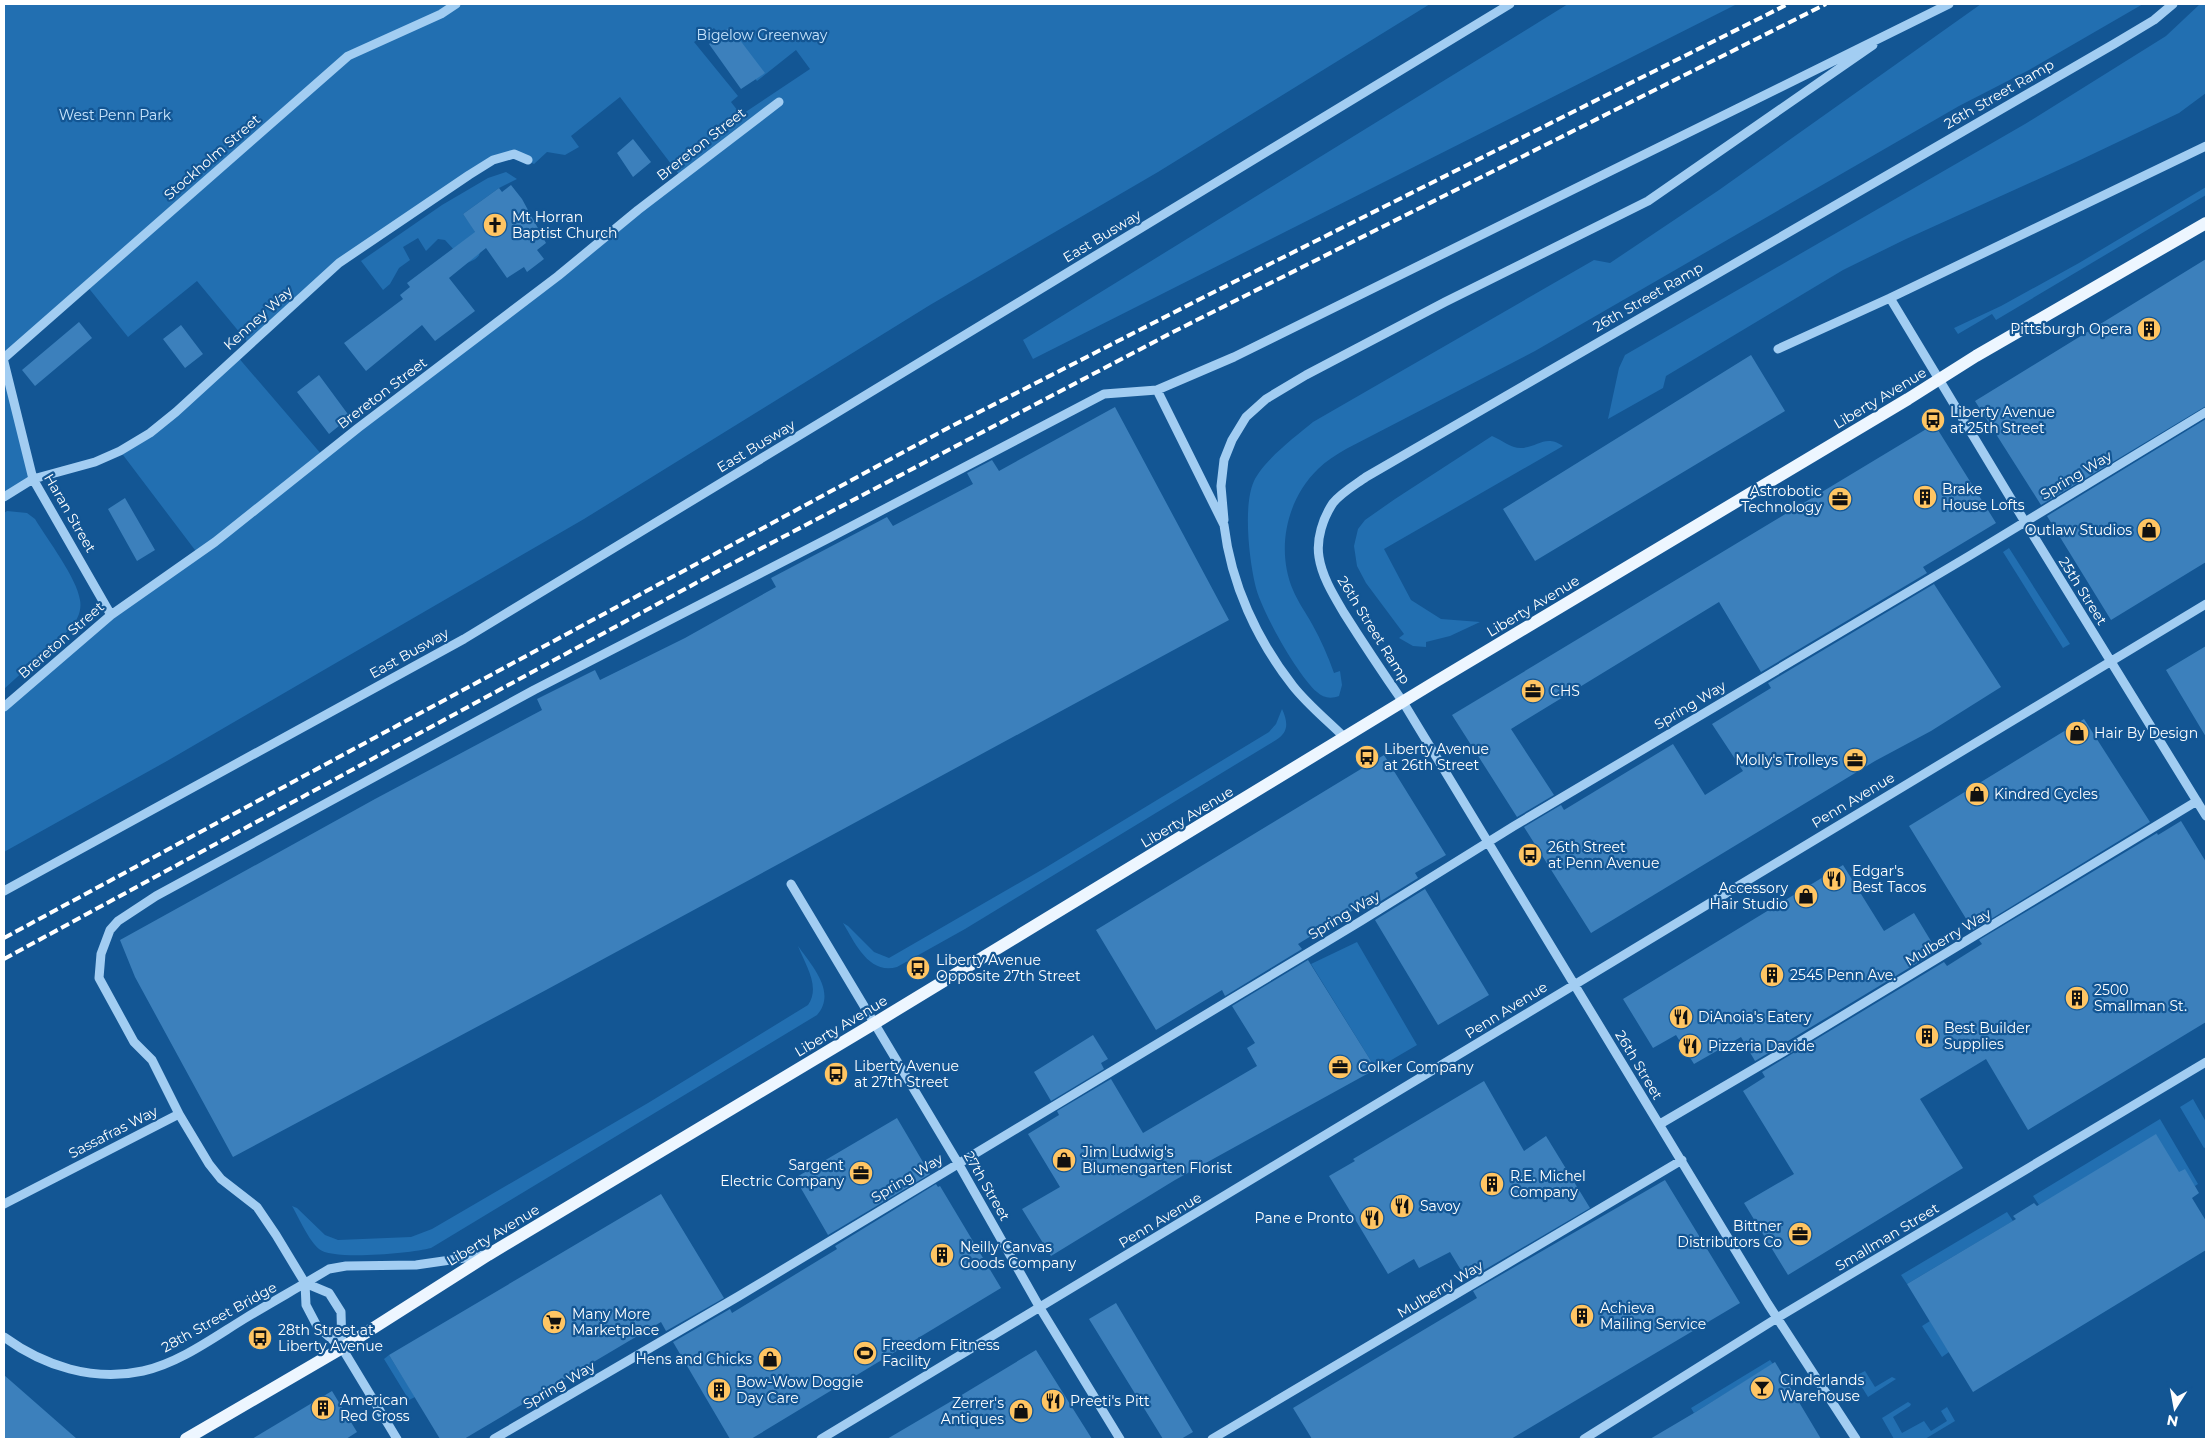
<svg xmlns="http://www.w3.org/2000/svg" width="2210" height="1443" font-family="Montserrat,sans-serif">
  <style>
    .green { fill: #226fb1; fill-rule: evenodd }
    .building { fill: #3c80bc }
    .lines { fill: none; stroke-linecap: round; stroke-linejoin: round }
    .minor { stroke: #a2cdf2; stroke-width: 9 }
    .major { stroke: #edf6ff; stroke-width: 12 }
    .rail { stroke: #fff; stroke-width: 4; stroke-dasharray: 9 4; stroke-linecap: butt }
    .labels { text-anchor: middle; stroke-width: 4.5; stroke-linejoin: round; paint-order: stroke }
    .park-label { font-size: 14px; fill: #c9e5fd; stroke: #135694 }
    .street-label { font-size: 14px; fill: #fff; stroke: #135694 }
    .poi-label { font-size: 14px; fill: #fff; stroke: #135694; text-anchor: start }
  </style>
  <rect width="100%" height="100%" fill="#135694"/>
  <path class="green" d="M 4,4 L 1430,4 L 1158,172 L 930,305 L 584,519 L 167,761 L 4,852 L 4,707 L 111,615 L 198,554 L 120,451 L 150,433 L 237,356 L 322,455 L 681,177 L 620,97 L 571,136 L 579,147 L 565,155 L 547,152 L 534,164 L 514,154 L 493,160 L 339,263 L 250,345 L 197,281 L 128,337 L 87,286 L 4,358 ZM 714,28 L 757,81 L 796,50 L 810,69 L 741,115 L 731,102 L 738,96 L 694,42 Z
    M 1568,4 L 1737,4 L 1033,359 L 1023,340 Z
    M 1981,4 L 2143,4 L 2029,70 L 1959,106 L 1535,351 L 1346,449 C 1336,455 1326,461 1318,469 C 1286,500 1276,550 1293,590 C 1298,602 1306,613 1312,624 C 1321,640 1328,656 1334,673 L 1340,671 L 1342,685 L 1339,696 C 1331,699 1323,698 1317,692 C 1298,676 1260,609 1255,584 C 1249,558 1243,505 1254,481 C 1263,461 1296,436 1313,422 L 1594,260 L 1610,263 L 1719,190 Z
    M 2200,4 L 2206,4 L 2206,93 L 2179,113 L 2076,162 L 1906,239 L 1843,270 L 1666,376 L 1663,388 L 1608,419 L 1619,368 L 1625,355 L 2025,124 L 2166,36 Z
    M 506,172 L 517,179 L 499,188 L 463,214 C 473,229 496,255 466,263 L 445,240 L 438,239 L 426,251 L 418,238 L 403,247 L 410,260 L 399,268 L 390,284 L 383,290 L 361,261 L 442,205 L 488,178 Z
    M 2206,187 L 2206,195 L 1996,320 L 1992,314 L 1958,334 L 1954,328 L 2001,306 L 2079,263 Z
    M 4,362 L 33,479 L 4,494 Z
    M 1492,436 C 1502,440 1510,448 1521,448 C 1539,447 1545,434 1563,446 L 1384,549 L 1411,600 L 1441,619 L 1480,622 L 1450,636 L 1426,642 L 1426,647 L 1413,646 L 1399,638 L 1404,634 L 1366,583 L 1357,566 L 1354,546 L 1358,529 L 1365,520 L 1395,499 Z
    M 7,511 L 27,513 L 35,519 C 47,539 77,578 80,600 C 82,611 77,620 71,628 L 4,689 L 4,513 Z
    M 2009,548 L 2070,644 L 2063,648 L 2003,552 Z
    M 1282,709 C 1288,722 1289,732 1276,740 L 965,929 L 897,967 C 869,975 855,943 843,923 L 848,926 L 874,952 L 889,958 L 1045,868 L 1269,732 L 1276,724 Z
    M 1357,942 L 1417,1045 L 1376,1069 L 1311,964 Z
    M 798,946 C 812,966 837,992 817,1015 L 431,1248 C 413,1253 332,1261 319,1249 C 309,1241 299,1218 292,1206 L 297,1208 L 325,1235 L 338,1240 L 411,1237 L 432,1229 L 648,1103 L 808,1005 C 821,987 805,964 798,946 Z
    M 2193,1099 L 2206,1122 L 2206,1147 L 2204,1148 L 2180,1107 Z
    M 2160,1119 L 2198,1184 L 2195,1186 L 2179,1173 L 2039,1205 L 2033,1196 Z
    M 2007,1212 L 2013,1221 L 1907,1284 L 1901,1275 Z
    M 1930,1321 L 1949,1352 L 1942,1357 L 1922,1326 Z
    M 389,1355 L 415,1397 L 409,1400 L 384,1359 Z
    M 1770,1360 L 1773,1364 L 1694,1413 L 1691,1408 Z
    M 1865,1371 L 1875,1387 L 1892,1377 L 1896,1379 L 1868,1397 L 1855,1376 Z
    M 1908,1402 L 1911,1404 L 1910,1406 L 1893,1417 L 1902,1433 L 1924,1421 L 1931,1431 L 1947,1421 L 1941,1411 L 1947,1407 L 1955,1421 L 1925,1439 L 1894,1439 L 1882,1418 Z"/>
  <path class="building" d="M 730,27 L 765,73 L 741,89 L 709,44 Z
    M 633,139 L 651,162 L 633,177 L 617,153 Z
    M 511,185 L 522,199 L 546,243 L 537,250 L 544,259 L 527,272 L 524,267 L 507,278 L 486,248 L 449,278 L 475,311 L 435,341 L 422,325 L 366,371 L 344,343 L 403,299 L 400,295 L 410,287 L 407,283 L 475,232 L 463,214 L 499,188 L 502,192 Z
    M 2206,259 L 2206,406 L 2041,505 L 1975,401 Z
    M 79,322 L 92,338 L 35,386 L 22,370 Z
    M 181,325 L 203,354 L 185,368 L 163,339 Z
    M 1751,355 L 1785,411 L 1535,561 L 1503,509 Z
    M 319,375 L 350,417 L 329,434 L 297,392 Z
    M 1115,407 L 1229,620 L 546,990 L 233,1157 L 135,977 L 120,940 L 375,799 L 542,710 L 537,699 L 595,670 L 600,680 L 685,638 L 776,587 L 771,578 L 887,517 L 893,526 L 973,484 L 967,473 L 992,460 L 999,471 Z
    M 2206,419 L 2206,562 L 2111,620 L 2047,516 Z
    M 1928,428 L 1938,430 L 1996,523 L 1923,567 L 1927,573 L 1761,672 L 1719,602 L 1511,729 L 1554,795 L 1517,817 L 1452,715 Z
    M 125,498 L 155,550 L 137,561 L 108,509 Z
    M 1934,584 L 2001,687 L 1931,731 L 1875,761 L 1591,933 L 1524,827 L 1561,805 L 1564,810 L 1673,744 L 1705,795 L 1743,771 L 1712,724 L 1771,688 L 1768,683 Z
    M 2206,646 L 2206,737 L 2166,670 Z
    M 2084,719 L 2150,822 L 1973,930 L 1909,826 Z
    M 1384,755 L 1446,855 L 1415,873 L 1418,878 L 1368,909 L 1365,903 L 1298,944 L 1302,949 L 1225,996 L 1222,990 L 1156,1030 L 1096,930 Z
    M 2181,821 L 2206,862 L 2206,1022 L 2028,1130 L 1986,1059 L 1920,1099 L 1963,1168 L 1788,1275 L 1744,1203 L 1794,1174 L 1743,1091 L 1765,1077 L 1762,1072 L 1944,962 L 1947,966 L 1982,944 L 1979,940 L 2157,833 L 2158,835 Z
    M 1843,865 L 1884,931 L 1914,913 L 1937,951 L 1755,1061 L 1741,1037 L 1694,1064 L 1676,1035 L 1653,1048 L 1623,999 Z
    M 1425,889 L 1489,995 L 1438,1025 L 1375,920 Z
    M 1308,960 L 1376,1069 L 1175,1180 L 1051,1256 L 1022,1209 L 1060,1187 L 1028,1134 L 1059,1115 L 1057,1111 L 1111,1079 L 1143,1133 L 1257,1066 L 1247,1048 L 1255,1043 L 1232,1006 Z
    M 1093,1035 L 1108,1059 L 1101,1063 L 1104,1069 L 1051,1101 L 1034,1072 Z
    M 1484,1081 L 1524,1151 L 1546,1136 L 1590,1208 L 1467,1280 L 1450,1252 L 1419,1268 L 1414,1259 L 1388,1274 L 1329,1176 L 1355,1161 L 1353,1159 Z
    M 897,1118 L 930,1174 L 828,1235 L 795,1178 Z
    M 2156,1134 L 2179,1172 L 2185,1169 L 2199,1193 L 2192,1198 L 2206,1221 L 2206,1250 L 1973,1392 L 1907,1284 L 2016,1219 L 2013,1216 L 2034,1203 L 2037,1206 Z
    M 1665,1180 L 1740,1303 L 1511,1439 L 1312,1439 L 1293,1408 L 1477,1298 L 1473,1291 Z
    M 936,1184 L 938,1187 L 940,1186 L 1001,1288 L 751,1439 L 730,1439 L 673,1342 L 730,1309 L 732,1313 L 837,1249 L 835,1246 Z
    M 661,1194 L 724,1298 L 666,1331 L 661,1322 L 464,1439 L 440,1439 L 389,1355 Z
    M 1116,1303 L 1193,1432 L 1181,1439 L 1163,1439 L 1089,1319 Z
    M 1036,1350 L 1092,1439 L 887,1439 L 955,1399 Z
    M 1775,1362 L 1821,1439 L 1650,1439 L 1694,1413 Z
    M 4,1375 L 77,1439 L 4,1439 Z
    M 332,1391 L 357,1432 L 346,1439 L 252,1439 Z"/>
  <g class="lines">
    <path class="minor" d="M 1890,298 L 2206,146
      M 1778,349 L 1890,298 L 2025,522 L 2206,816
      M 4,358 L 348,56 L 441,14 L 456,4
      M 4,362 L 33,479 L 111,615
      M 4,497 L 33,479 L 95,462 L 120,451 L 150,433 L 176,412 L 339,263 L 469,175 L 493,160 L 514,154 L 528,160
      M 1224,520 L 1221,486 L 1224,460 L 1232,440 L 1246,417 L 1266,399 L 1306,375 L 1445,302 L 1648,201 L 1873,45
      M 4,707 L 111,615 L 215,542 L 358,428 L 558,276 L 638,210 L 779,102
      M 1345,738 C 1328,721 1308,705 1293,686 C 1257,640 1231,584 1224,525 L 1157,390 L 1234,357 L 1949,4
      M 791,884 L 958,1163 L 1040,1308 L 1120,1439
      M 4,891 L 464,639 L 1510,4
      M 179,1114 L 152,1060 L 134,1042 L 99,978 L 101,954 L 110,930 L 118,921 L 156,896 L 534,690 L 831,537 L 1104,394 L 1157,390
      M 1660,1124 L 1783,1052 L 2197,801
      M 4,1204 L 179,1114 L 209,1164 L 221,1179 L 257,1207 L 276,1235 L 305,1283 L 306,1305 L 317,1326 L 342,1348 L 397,1439
      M 305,1283 L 329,1293 L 341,1312 L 342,1348
      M 4,1337 C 44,1366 93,1382 143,1371 C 179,1363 213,1338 244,1319 C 272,1302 301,1286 329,1269 L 346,1266 L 416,1265 L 485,1255
      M 494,1439 L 739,1296 L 1361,921 L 1514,826 L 1969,556 L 2206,412
      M 821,1439 L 2206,604
      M 1212,1439 L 1682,1160
      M 1584,1439 L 1777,1318 L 2206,1062
      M 1856,1439 L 1768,1304 L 1403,702 C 1383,673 1363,643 1344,613 C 1334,596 1322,577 1319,557 C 1316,539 1323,518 1333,503 C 1342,492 1355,485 1366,477 L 2114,44 L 2154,20 L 2173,4"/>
    <path class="major" d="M 186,1439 L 342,1348 L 488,1255 L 875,1023 L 1435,682 L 1908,399 L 1976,356 L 2206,223"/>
    <path class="rail" d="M 4,938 L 948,428 L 1202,298 L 1788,4
      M 4,959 L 720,570 L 1173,332 L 1826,4"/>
  </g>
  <defs>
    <g id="church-disc" transform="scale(1.25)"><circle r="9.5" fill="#ffc563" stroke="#135694"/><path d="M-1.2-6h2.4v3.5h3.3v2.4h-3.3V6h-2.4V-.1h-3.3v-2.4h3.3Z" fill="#111"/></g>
    <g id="building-disc" transform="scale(1.25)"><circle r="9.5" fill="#ffc563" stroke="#135694"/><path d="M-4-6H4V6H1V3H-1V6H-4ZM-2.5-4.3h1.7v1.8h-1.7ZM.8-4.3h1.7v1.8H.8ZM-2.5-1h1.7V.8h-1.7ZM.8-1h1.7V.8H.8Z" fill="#111"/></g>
    <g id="bus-disc" transform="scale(1.25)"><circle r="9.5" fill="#ffc563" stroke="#135694"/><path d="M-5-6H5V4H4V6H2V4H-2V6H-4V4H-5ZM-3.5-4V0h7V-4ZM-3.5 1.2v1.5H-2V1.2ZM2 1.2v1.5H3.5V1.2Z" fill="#111"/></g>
    <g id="office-disc" transform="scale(1.25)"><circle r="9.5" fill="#ffc563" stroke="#135694"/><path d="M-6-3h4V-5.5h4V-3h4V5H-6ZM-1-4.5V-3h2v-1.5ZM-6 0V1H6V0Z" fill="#111"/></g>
    <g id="shop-disc" transform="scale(1.25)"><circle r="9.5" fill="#ffc563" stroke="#135694"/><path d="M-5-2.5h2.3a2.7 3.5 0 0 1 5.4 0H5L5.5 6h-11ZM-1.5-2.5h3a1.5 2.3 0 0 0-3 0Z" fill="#111"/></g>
    <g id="restaurant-disc" transform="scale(1.25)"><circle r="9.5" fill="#ffc563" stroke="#135694"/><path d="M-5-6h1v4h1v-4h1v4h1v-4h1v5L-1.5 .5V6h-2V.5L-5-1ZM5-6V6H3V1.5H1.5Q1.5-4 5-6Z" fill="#111"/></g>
    <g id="supermarket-disc" transform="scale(1.25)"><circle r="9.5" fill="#ffc563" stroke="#135694"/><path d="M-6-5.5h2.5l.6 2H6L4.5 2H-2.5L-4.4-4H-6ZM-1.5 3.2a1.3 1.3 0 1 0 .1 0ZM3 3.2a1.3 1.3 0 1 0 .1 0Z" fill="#111"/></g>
    <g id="stadium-disc" transform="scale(1.25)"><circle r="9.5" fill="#ffc563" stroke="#135694"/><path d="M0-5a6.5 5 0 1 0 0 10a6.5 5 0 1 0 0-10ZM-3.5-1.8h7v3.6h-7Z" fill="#111"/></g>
    <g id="bar-disc" transform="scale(1.25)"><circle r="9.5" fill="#ffc563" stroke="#135694"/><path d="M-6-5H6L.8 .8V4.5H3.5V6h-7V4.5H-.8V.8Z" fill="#111"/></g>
  </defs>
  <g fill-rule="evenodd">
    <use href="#church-disc" x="495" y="225"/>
    <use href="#building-disc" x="2149" y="329"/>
    <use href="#bus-disc" x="1933" y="420"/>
    <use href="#building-disc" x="1925" y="497"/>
    <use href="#office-disc" x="1840" y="499"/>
    <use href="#shop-disc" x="2149" y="530"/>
    <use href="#office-disc" x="1533" y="691"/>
    <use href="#shop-disc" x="2077" y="733"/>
    <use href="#bus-disc" x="1367" y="757"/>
    <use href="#office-disc" x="1855" y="760"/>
    <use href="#shop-disc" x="1977" y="794"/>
    <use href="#bus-disc" x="1530" y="855"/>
    <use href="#restaurant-disc" x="1834" y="879"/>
    <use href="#shop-disc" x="1806" y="896"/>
    <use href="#bus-disc" x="918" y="968"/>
    <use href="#building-disc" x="1772" y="975"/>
    <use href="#building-disc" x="2077" y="998"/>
    <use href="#restaurant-disc" x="1681" y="1017"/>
    <use href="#building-disc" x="1927" y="1036"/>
    <use href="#restaurant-disc" x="1690" y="1046"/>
    <use href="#office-disc" x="1340" y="1067"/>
    <use href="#bus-disc" x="836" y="1074"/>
    <use href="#shop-disc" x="1064" y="1160"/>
    <use href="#office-disc" x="861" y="1173"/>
    <use href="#building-disc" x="1492" y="1184"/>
    <use href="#restaurant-disc" x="1402" y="1206"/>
    <use href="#restaurant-disc" x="1372" y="1218"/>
    <use href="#office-disc" x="1800" y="1234"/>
    <use href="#building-disc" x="942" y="1255"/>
    <use href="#building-disc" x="1582" y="1316"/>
    <use href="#supermarket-disc" x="554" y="1322"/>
    <use href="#bus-disc" x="260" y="1338"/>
    <use href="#stadium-disc" x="865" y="1353"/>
    <use href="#shop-disc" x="770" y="1359"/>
    <use href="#bar-disc" x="1762" y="1388"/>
    <use href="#building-disc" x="719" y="1390"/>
    <use href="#restaurant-disc" x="1053" y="1401"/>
    <use href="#building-disc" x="323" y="1408"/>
    <use href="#shop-disc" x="1021" y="1411"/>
  </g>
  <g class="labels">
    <g class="park-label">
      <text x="762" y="40">Bigelow Greenway</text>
      <text x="115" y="120">West Penn Park</text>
    </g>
    <g class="street-label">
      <text transform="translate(1999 94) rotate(-30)" y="5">26th Street Ramp</text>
      <text transform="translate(701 144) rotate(-38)" y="5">Brereton Street</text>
      <text transform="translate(212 157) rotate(-41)" y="5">Stockholm Street</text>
      <text transform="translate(1102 236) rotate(-31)" y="5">East Busway</text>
      <text transform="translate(1648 297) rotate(-30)" y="5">26th Street Ramp</text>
      <text transform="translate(258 318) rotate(-42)" y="5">Kenney Way</text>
      <text transform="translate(382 393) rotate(-37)" y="5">Brereton Street</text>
      <text transform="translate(1880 398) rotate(-31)" y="5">Liberty Avenue</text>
      <text transform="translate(756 446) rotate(-31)" y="5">East Busway</text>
      <text transform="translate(2076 475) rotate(-31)" y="5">Spring Way</text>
      <text transform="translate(70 513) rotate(60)" y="5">Haran Street</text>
      <text transform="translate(2083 591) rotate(58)" y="5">25th Street</text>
      <text transform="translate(1533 606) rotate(-31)" y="5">Liberty Avenue</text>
      <text transform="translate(1374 630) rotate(58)" y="5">26th Street Ramp</text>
      <text transform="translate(61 640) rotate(-41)" y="5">Brereton Street</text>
      <text transform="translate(409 653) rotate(-29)" y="5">East Busway</text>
      <text transform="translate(1690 705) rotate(-31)" y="5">Spring Way</text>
      <text transform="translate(1853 800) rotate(-31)" y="5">Penn Avenue</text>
      <text transform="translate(1187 817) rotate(-31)" y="5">Liberty Avenue</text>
      <text transform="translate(1344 915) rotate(-31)" y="5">Spring Way</text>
      <text transform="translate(1948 937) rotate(-31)" y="5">Mulberry Way</text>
      <text transform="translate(1506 1010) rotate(-32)" y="5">Penn Avenue</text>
      <text transform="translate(841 1026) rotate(-31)" y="5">Liberty Avenue</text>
      <text transform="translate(1639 1065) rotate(59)" y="5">26th Street</text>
      <text transform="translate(113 1132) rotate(-27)" y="5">Sassafras Way</text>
      <text transform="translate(907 1178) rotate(-31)" y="5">Spring Way</text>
      <text transform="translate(987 1186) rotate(60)" y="5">27th Street</text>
      <text transform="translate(1160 1220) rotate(-31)" y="5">Penn Avenue</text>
      <text transform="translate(493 1235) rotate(-31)" y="5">Liberty Avenue</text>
      <text transform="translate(1887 1237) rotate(-31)" y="5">Smallman Street</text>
      <text transform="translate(1440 1289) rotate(-31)" y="5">Mulberry Way</text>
      <text transform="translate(219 1317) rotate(-29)" y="5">28th Street Bridge</text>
      <text transform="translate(559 1385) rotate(-30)" y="5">Spring Way</text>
    </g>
    <g class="poi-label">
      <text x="512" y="222">Mt Horran<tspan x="512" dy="16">Baptist Church</tspan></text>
      <text x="2132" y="334" text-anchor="end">Pittsburgh Opera</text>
      <text x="1950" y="417">Liberty Avenue<tspan x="1950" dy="16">at 25th Street</tspan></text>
      <text x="1942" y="494">Brake<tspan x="1942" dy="16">House Lofts</tspan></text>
      <text x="1822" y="496" text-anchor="end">Astrobotic<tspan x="1822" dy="16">Technology</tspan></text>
      <text x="2132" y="535" text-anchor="end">Outlaw Studios</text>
      <text x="1550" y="696">CHS</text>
      <text x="2094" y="738">Hair By Design</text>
      <text x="1384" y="754">Liberty Avenue<tspan x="1384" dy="16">at 26th Street</tspan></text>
      <text x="1838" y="765" text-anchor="end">Molly's Trolleys</text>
      <text x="1994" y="799">Kindred Cycles</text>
      <text x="1548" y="852">26th Street<tspan x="1548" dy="16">at Penn Avenue</tspan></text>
      <text x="1852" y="876">Edgar's<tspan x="1852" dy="16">Best Tacos</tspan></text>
      <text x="1788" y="893" text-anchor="end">Accessory<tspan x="1788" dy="16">Hair Studio</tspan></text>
      <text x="936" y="965">Liberty Avenue<tspan x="936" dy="16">Opposite 27th Street</tspan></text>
      <text x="1790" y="980">2545 Penn Ave.</text>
      <text x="2094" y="995">2500<tspan x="2094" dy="16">Smallman St.</tspan></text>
      <text x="1698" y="1022">DiAnoia's Eatery</text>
      <text x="1944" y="1033">Best Builder<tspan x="1944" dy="16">Supplies</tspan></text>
      <text x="1708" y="1051">Pizzeria Davide</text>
      <text x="854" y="1071">Liberty Avenue<tspan x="854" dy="16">at 27th Street</tspan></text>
      <text x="1358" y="1072">Colker Company</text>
      <text x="1082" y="1157">Jim Ludwig's<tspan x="1082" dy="16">Blumengarten Florist</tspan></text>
      <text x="844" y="1170" text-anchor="end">Sargent<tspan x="844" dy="16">Electric Company</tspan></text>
      <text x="1510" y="1181">R.E. Michel<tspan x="1510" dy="16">Company</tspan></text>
      <text x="1420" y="1211">Savoy</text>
      <text x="1354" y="1223" text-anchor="end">Pane e Pronto</text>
      <text x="1782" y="1231" text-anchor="end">Bittner<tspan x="1782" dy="16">Distributors Co</tspan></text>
      <text x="960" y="1252">Neilly Canvas<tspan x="960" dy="16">Goods Company</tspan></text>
      <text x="1600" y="1313">Achieva<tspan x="1600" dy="16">Mailing Service</tspan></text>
      <text x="572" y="1319">Many More<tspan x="572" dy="16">Marketplace</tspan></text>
      <text x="278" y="1335">28th Street at<tspan x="278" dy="16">Liberty Avenue</tspan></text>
      <text x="882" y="1350">Freedom Fitness<tspan x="882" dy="16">Facility</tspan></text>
      <text x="752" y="1364" text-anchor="end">Hens and Chicks</text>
      <text x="1780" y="1385">Cinderlands<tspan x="1780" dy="16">Warehouse</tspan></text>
      <text x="736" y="1387">Bow-Wow Doggie<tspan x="736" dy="16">Day Care</tspan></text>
      <text x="340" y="1405">American<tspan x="340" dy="16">Red Cross</tspan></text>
      <text x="1070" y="1406">Preeti's Pitt</text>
      <text x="1004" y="1408" text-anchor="end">Zerrer's<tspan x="1004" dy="16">Antiques</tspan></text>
    </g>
  </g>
  <rect width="2210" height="1443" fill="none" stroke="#ffffff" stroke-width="10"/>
  <g transform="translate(2175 1408) rotate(191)" stroke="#135694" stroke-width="4" paint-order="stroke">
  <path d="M0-4L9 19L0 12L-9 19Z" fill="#ffffff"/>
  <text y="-8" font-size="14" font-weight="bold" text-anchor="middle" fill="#ffffff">N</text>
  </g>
</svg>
